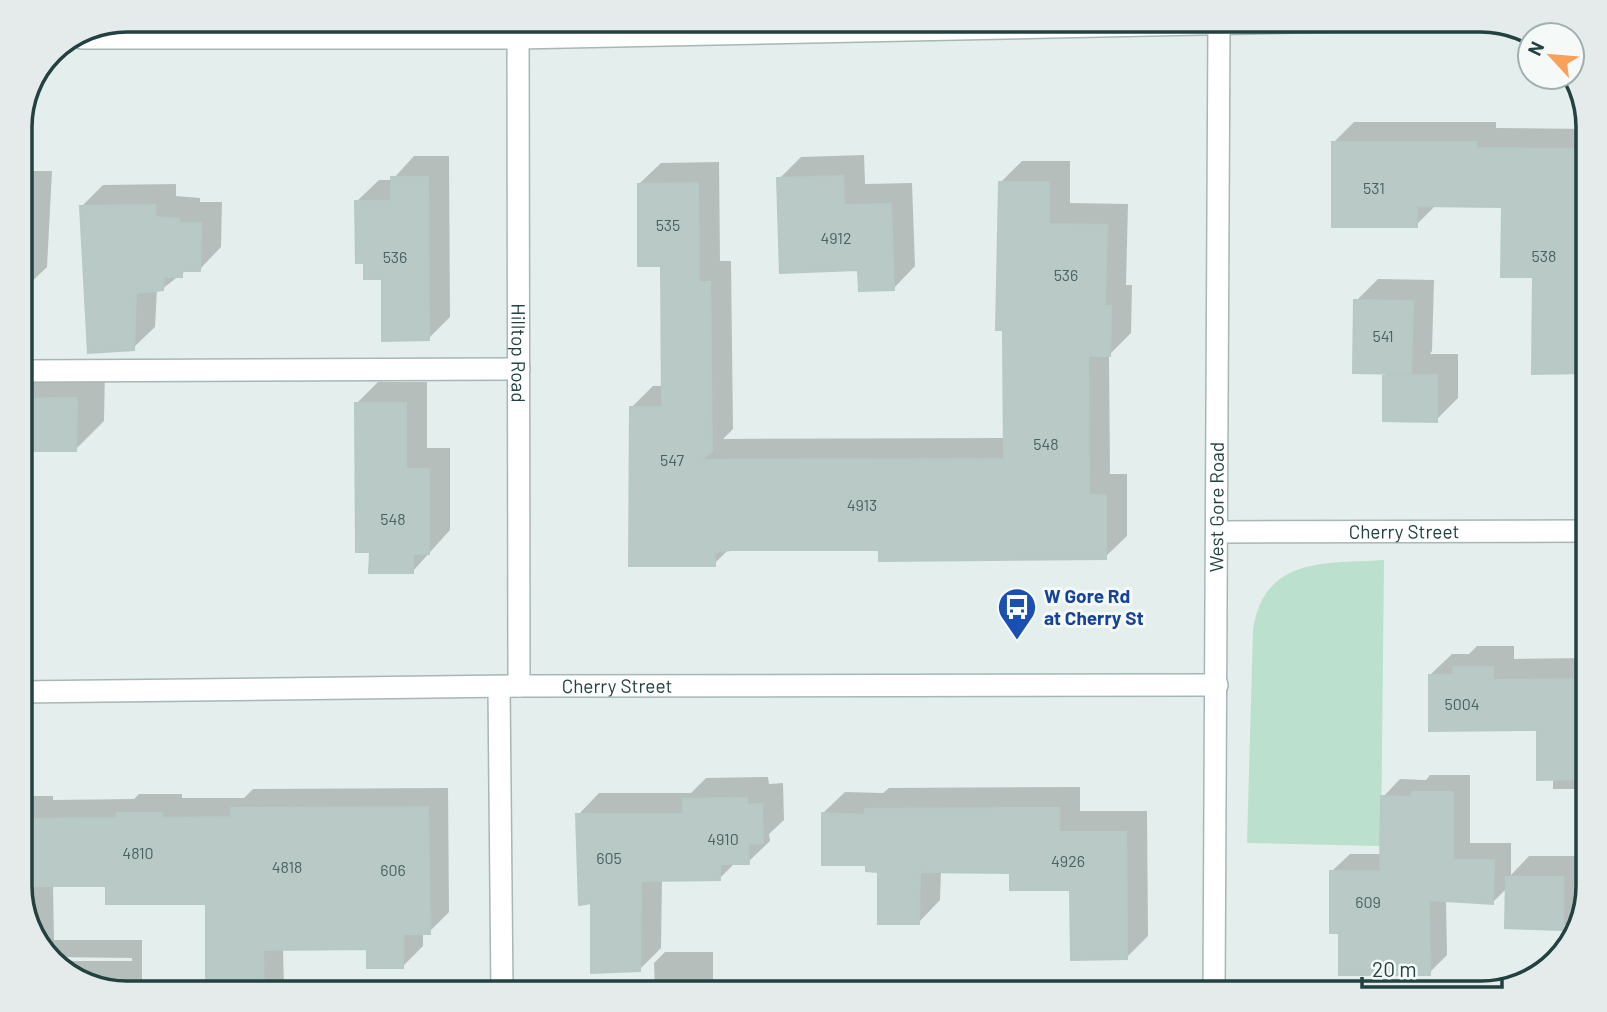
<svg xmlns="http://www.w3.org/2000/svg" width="1607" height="1012" font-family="Barlow,sans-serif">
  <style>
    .green { fill: #bce0ce }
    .shadow { fill: #0003 }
    .building { fill: #b9c9c6; stroke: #b6c9c5; stroke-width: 2 }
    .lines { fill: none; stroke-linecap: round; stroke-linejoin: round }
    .minor-casing { stroke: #a6b7b5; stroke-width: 24 }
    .minor { stroke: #fff; stroke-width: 21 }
    .labels { text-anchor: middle; stroke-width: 6; stroke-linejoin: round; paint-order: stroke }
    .number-label { font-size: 16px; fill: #486362 }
    .street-label { font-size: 19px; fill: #224140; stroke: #f5faf9 }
    .transit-label { font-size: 19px; font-weight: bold; fill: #164399; stroke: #f5faf9; text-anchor: start }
    .rim { fill: none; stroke: #224140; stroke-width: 3.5 }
  </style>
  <rect width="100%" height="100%" fill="#e4eeec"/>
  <path class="green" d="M 1384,560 L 1381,846 L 1247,843 L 1253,629 C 1265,556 1325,564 1384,560 Z"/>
  <path class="shadow" d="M 1354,122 L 1496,122 L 1496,128 L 1588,129 L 1588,372 L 1535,275 L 1503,205 L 1437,204 L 1416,225 L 1334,142 Z
    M 864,155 L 865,184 L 912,183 L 915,266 L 894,288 L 860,268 L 779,179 L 801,157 Z
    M 414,156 L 449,156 L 450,317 L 429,338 L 383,277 L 357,201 L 379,180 L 392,180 Z
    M 1022,161 L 1070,161 L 1070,203 L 1128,204 L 1126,285 L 1132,285 L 1131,333 L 1109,355 L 1110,474 L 1127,474 L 1127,536 L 1105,557 L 881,548 L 728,550 L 714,564 L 631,408 L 653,386 L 664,386 L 663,265 L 639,184 L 661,163 L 719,162 L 720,261 L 731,261 L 733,429 L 723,439 L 1005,438 L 1000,183 Z
    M 19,171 L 52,171 L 47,267 L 19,294 Z
    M 176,184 L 176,196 L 200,198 L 200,202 L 222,202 L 221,247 L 200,269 L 188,269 L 162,289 L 157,289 L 155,327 L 133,348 L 81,207 L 103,185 Z
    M 1378,279 L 1434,280 L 1432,351 L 1430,354 L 1458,354 L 1458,398 L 1436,420 L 1385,375 L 1388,372 L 1356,301 Z
    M 105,370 L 104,421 L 75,450 L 19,449 L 19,371 Z
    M 378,382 L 427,382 L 427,448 L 450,448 L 450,530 L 413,571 L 372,551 L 357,403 Z
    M 1477,646 L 1514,646 L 1514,659 L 1588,658 L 1588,789 L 1553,789 L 1553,778 L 1539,728 L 1430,675 L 1452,654 L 1469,654 Z
    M 1430,775 L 1470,775 L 1470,843 L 1511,843 L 1511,875 L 1529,856 L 1584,856 L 1584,898 L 1581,909 L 1562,928 L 1508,887 L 1493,902 L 1446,899 L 1447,955 L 1429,973 L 1341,931 L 1332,871 L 1350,854 L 1382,854 L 1383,797 L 1400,779 L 1426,780 Z
    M 768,777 L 769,784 L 783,783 L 784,820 L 769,834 L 770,841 L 748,862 L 735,863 L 719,879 L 662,879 L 661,948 L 640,969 L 593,901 L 578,815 L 599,793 L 691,793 L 706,778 Z
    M 1080,787 L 1080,811 L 1147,811 L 1148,936 L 1126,958 L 1072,888 L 1012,871 L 941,871 L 940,900 L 919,922 L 880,870 L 867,863 L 823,813 L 845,792 L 883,793 L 889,788 Z
    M 448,788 L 449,912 L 429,932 L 423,932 L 423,946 L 403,966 L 369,947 L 283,948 L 284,989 L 280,993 L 208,993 L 207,902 L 108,885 L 53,885 L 54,940 L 142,940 L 142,986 L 135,993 L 67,975 L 54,961 L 132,961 L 132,958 L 51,957 L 33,939 L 19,892 L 19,796 L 53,796 L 53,800 L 134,799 L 139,794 L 182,794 L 182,798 L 244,798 L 253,789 Z
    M 665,952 L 713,952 L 713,993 L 655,993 L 654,963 Z"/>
  <path class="building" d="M 1332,142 L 1476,142 L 1476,148 L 1588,149 L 1588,373 L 1532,374 L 1533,277 L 1501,277 L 1502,207 L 1417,206 L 1417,227 L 1332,227 Z
    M 843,176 L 844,205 L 891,204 L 894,290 L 859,291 L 858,270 L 780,273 L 777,178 Z
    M 391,177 L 428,177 L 429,340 L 382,341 L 382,279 L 364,279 L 364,263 L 356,263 L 355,201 L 391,201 Z
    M 999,182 L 1049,182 L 1049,224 L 1107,225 L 1105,306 L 1111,306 L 1110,356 L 1088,356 L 1089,495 L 1106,495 L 1106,559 L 879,561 L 879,550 L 731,550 L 715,552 L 715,566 L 629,566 L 630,407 L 662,407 L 661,266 L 638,266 L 638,184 L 698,183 L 699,282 L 710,282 L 712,452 L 700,460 L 1004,459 L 1003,330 L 996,330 Z
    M 155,205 L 155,217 L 179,219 L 179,223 L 201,223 L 200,271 L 182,271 L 182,277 L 164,277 L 163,290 L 136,293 L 134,350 L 88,353 L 80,206 Z
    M 1354,300 L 1413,301 L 1411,374 L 1353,373 Z
    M 1383,375 L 1437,375 L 1437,422 L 1383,421 Z
    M 77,398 L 76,451 L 19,451 L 19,399 Z
    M 355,403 L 406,403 L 406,469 L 429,469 L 429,554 L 413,554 L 413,573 L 369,573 L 370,552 L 356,552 Z
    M 1453,667 L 1493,667 L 1493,680 L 1588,679 L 1588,779 L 1537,780 L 1537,730 L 1429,731 L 1429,675 L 1454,675 Z
    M 1411,792 L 1453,792 L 1453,860 L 1494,860 L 1493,904 L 1429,900 L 1430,975 L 1339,975 L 1339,933 L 1330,933 L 1330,871 L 1380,871 L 1381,796 L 1411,797 Z
    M 747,798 L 747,805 L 762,804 L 763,843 L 748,844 L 749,864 L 720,864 L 720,880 L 641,881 L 640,971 L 591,973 L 591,903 L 579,905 L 576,814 L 683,814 L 683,799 Z
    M 428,807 L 430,934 L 403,934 L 403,968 L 367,968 L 367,949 L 263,950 L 264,993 L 206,993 L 206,904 L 106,904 L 106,886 L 19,886 L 19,819 L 116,818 L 117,813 L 162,813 L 163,818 L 231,817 L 231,808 Z
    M 1009,808 L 1059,808 L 1059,832 L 1126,832 L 1127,959 L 1071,960 L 1070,890 L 1010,890 L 1010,873 L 920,872 L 919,924 L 878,924 L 878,872 L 866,871 L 866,865 L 822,865 L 822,813 L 865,815 L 865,809 Z
    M 1506,877 L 1563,877 L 1563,930 L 1505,928 Z"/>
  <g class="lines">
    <g class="minor-casing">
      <g id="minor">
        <path id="s1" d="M 518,19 L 519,686"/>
        <path d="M 82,38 L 518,38 L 1435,19"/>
        <path d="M 19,371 L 519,369"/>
        <path id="s2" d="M 1218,532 L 1588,531"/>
        <path d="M 499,687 L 502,993"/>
        <path id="s3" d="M 19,692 L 519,686 L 1217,685"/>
        <path id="s4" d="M 1214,993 L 1219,19"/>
      </g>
    </g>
    <use href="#minor" class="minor"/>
  </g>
  <defs>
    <g id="bus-pin" transform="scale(2.0125)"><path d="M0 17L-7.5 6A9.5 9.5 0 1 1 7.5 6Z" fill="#1a4fb4" stroke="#f5faf9"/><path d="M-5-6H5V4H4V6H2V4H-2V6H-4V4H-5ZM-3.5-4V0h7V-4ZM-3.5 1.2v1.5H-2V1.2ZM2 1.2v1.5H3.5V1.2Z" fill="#fff"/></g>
  </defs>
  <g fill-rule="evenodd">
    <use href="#bus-pin" x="1017" y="607"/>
  </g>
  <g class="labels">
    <g class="number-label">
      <text x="1374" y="194">531</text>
      <text x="668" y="231">535</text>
      <text x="836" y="244">4912</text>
      <text x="1544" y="262">538</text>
      <text x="395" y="263">536</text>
      <text x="1066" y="281">536</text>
      <text x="1383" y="342">541</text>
      <text x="1046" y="450">548</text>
      <text x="672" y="466">547</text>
      <text x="862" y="511">4913</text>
      <text x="393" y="525">548</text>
      <text x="1462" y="710">5004</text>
      <text x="723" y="845">4910</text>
      <text x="138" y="859">4810</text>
      <text x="609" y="864">605</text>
      <text x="1068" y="867">4926</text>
      <text x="287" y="873">4818</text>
      <text x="393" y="876">606</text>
      <text x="1368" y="908">609</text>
    </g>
    <g class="street-label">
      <text dy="7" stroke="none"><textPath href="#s1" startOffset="334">Hilltop Road</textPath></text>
      <text dy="7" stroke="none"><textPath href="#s4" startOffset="486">West Gore Road</textPath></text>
      <text dy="7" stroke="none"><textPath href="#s2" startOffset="186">Cherry Street</textPath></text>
      <text dy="7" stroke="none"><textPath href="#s3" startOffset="598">Cherry Street</textPath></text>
    </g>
    <g class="transit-label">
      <text x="1044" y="603">W Gore Rd<tspan x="1044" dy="22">at Cherry St</tspan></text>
    </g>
  </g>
  <path d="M0 0H1607V1012H0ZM127 32H1481A95 95 0 0 1 1576 127V886A95 95 0 0 1 1481 981H127A95 95 0 0 1 32 886V127A95 95 0 0 1 127 32Z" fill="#e4ebea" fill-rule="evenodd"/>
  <path class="rim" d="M127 32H1481A95 95 0 0 1 1576 127V886A95 95 0 0 1 1481 981H127A95 95 0 0 1 32 886V127A95 95 0 0 1 127 32Z"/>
  <g transform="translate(1551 56) rotate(296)"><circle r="33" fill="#f5faf9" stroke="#a1b0af" stroke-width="2"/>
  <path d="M0-5L12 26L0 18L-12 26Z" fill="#f9a158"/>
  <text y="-10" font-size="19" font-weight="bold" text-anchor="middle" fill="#224140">N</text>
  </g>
  <path d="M1362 977v10h140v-10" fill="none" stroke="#224140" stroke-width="3.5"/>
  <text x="1372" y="977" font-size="21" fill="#224140" stroke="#f5faf9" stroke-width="5" paint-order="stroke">20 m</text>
</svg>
